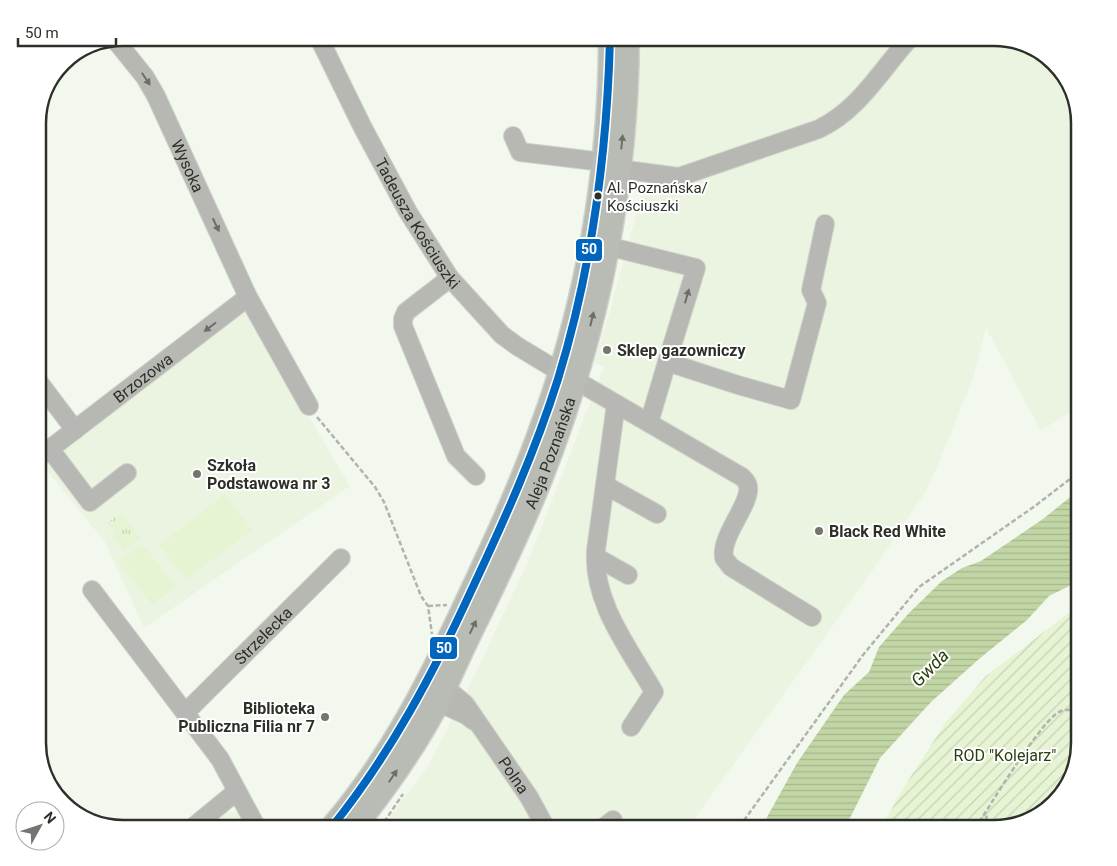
<svg xmlns="http://www.w3.org/2000/svg" width="1117" height="866" font-family="Roboto,sans-serif">
  <style>
    .built { fill: #ebf4e1 }
    .park { fill: url(#park-tufts) }
    .garden { fill: url(#garden-furrows) }
    .pitch { fill: #e6f4d4 }
    .water { fill: url(#water-rules) }
    .lines { fill: none; stroke-linecap: round; stroke-linejoin: round }
    .minor-casing { stroke: #cfd3cb; stroke-width: 20 }
    .major-casing { stroke: #cfd3cb; stroke-width: 25 }
    .path { stroke: #b1b3ae; stroke-width: 2.5; stroke-dasharray: 5 2.5; stroke-linecap: butt }
    .minor { stroke: #b7b8b3; stroke-width: 18 }
    .major { stroke: #b8bcb4; stroke-width: 22 }
    .bus-1-casing { stroke: #fff; stroke-width: 11 }
    .bus-1 { stroke: #0065bd; stroke-width: 8 }
    .oneway { fill: #6b6d67 }
    .oneway2 { fill: #6c6f68 }
    .bus-dot { fill: #2d3029; stroke: #fff; stroke-width: 2 }
    .poi-dot { fill: #72766e; stroke: #fff; stroke-width: 2 }
    .labels { text-anchor: middle; stroke-width: 4; stroke-linejoin: round; paint-order: stroke }
    .bus-label { font-size: 15px; fill: #2d3029; stroke: #fff; text-anchor: start }
    .street-label { font-size: 16px; fill: #2d3029; stroke: #fff }
    .poi-label { font-size: 16px; font-weight: bold; fill: #2d3029; stroke: #fff; text-anchor: start }
    .park-label { font-size: 16px; fill: #2c3d0e; stroke: #fff }
    .water-label { font-size: 18px; font-style: italic; fill: #2d3e0f; stroke: #fff }
    .rim { fill: none; stroke: #2d3029; stroke-width: 2.5 }
    .line-badge { stroke: #fff; stroke-width: 2 }
    .badge-label { font-size: 14px; text-anchor: middle; font-weight: bold; fill: #fff }
  </style>
  <defs>
    <pattern id="park-tufts" width="24" height="20" patternUnits="userSpaceOnUse" patternTransform="scale(1.25)"><rect width="24" height="20" fill="#e6f4d4"/><path d="M3 7l-1-3M5 7V3M7 7l1-3M15 17l-1-3M17 17v-4M19 17l1-3" fill="none" stroke="#c6d2b6"/></pattern>
    <pattern id="garden-furrows" width="10" height="10" patternUnits="userSpaceOnUse" patternTransform="scale(1.25)"><rect width="10" height="10" fill="#e6f4d4"/><path d="M-1 1l2-2M0 10L10 0M9 11l2-2" fill="none" stroke="#c6d2b6"/></pattern>
    <pattern id="water-rules" width="6" height="5" patternUnits="userSpaceOnUse" patternTransform="scale(1.25)"><rect width="6" height="5" fill="#c1d5a5"/><path d="M0 2.5h6" fill="none" stroke="#a6b78e"/></pattern>
  </defs>
  <rect width="100%" height="100%" fill="#f3f8ee"/>
  <path class="built" d="M 642,38 L 994,38 L 1046,55 L 1071,86 L 1079,123 L 1079,406 L 1041,431 L 986,328 L 974,375 L 937,467 L 926,491 L 880,560 L 688,828 L 381,828 L 428,766 L 477,670 L 527,564 L 604,367 L 594,363 L 609,314 L 646,178 L 633,174 Z
    M 244,308 L 350,486 L 144,628 L 105,542 L 40,462 Z
    M 220,812 L 242,812 L 251,828 L 199,828 Z"/>
  <path class="park" d="M 121,513 L 141,538 L 124,551 L 112,536 L 115,533 L 107,523 Z"/>
  <path class="garden" d="M 1079,605 L 1079,743 L 1062,795 L 1031,820 L 993,828 L 881,828 L 904,787 L 946,722 L 985,677 Z"/>
  <path class="pitch" d="M 225,494 L 252,530 L 186,580 L 159,545 Z
    M 142,543 L 176,587 L 152,605 L 118,562 Z"/>
  <path class="water" d="M 1079,490 L 1079,581 L 1049,596 L 1027,620 L 979,659 L 931,702 L 880,758 L 845,828 L 761,828 L 797,763 L 844,695 L 869,672 L 879,647 L 909,613 L 942,581 L 962,568 L 981,561 L 1043,519 Z"/>
  <g class="lines">
    <g class="minor-casing">
      <g id="minor">
        <path id="s1" d="M 319,38 L 362,126 L 408,212 L 450,278 L 502,335 L 517,346 L 560,372"/>
        <path id="s2" d="M 116,41 L 145,77 L 156,96 L 248,297 L 309,406"/>
        <path d="M 513,136 L 520,152 L 603,162"/>
        <path d="M 619,169 L 679,177 L 819,129 C 860,109 880,71 910,38"/>
        <path d="M 607,246 L 696,268 L 667,362"/>
        <path d="M 450,278 L 406,312 L 403,319 L 403,326 L 456,456 L 476,476"/>
        <path d="M 575,380 L 742,477 C 745,480 748,483 748,487 C 751,504 720,536 724,558 L 731,567 L 812,617"/>
        <path d="M 38,381 L 75,430"/>
        <path d="M 616,404 L 596,550 C 592,602 629,648 654,692 L 631,727"/>
        <path d="M 649,423 L 667,362 L 738,385 L 791,400 L 817,303 L 811,290 L 825,224"/>
        <path d="M 50,449 L 90,502 L 127,473"/>
        <path id="s3" d="M 38,458 L 248,297"/>
        <path d="M 605,485 L 657,514"/>
        <path d="M 596,557 L 628,575"/>
        <path d="M 92,590 L 220,759 L 257,828"/>
        <path id="s4" d="M 434,681 L 445,687 L 465,704 L 529,797 L 546,828"/>
        <path d="M 426,697 L 466,715 L 474,721"/>
        <path id="s5" d="M 185,713 L 341,558"/>
        <path d="M 192,828 L 237,791"/>
        <path d="M 603,828 L 613,820"/>
      </g>
    </g>
    <g class="major-casing">
      <g id="major">
        <path d="M 331,828 C 388,762 426,687 463,609 C 491,549 519,490 541,428 C 587,304 610,169 610,38"/>
        <path id="s6" d="M 354,828 C 385,789 416,746 439,701 C 453,671 466,641 481,612 C 502,568 523,525 541,479 C 596,339 627,189 628,38"/>
      </g>
    </g>
    <path class="path" d="M 317,417 L 375,487 L 384,502 L 421,596 L 428,606 L 432,634
      M 428,606 L 447,605
      M 380,828 L 403,794
      M 742,828 L 745,819 L 863,655 L 919,587 L 1035,506 L 1079,472
      M 975,828 C 990,807 1041,719 1061,711 C 1067,709 1073,710 1079,712
      M 985,828 L 987,813"/>
    <use href="#minor" class="minor"/>
    <use href="#major" class="major"/>
    <g class="bus-1-casing">
      <path id="bus-1" d="M 331,828 C 390,755 433,674 472,589 C 504,521 535,452 558,379 C 592,268 607,154 610,38"/>
    </g>
    <use href="#bus-1" class="bus-1"/>
  </g>
  <defs><path id="oneway-solid" d="M-6-.8H1V-3.2L6.5 0L1 3.2V.8H-6Z" transform="scale(1.25)"/></defs>
  <g class="oneway">
    <use href="#oneway-solid" transform="translate(146 79) rotate(56)"/>
    <use href="#oneway-solid" transform="translate(216 225) rotate(65)"/>
    <use href="#oneway-solid" transform="translate(687 296) rotate(-74)"/>
    <use href="#oneway-solid" transform="translate(210 327) rotate(143)"/>
  </g>
  <g class="oneway2">
    <use href="#oneway-solid" transform="translate(622 142) rotate(-84)"/>
    <use href="#oneway-solid" transform="translate(592 319) rotate(-76)"/>
    <use href="#oneway-solid" transform="translate(473 627) rotate(-64)"/>
    <use href="#oneway-solid" transform="translate(393 776) rotate(-56)"/>
  </g>
  <circle class="bus-dot" cx="598" cy="196" r="4.5"/>
  <g class="poi-dot">
    <circle cx="607" cy="350" r="5"/>
    <circle cx="197" cy="474" r="5"/>
    <circle cx="819" cy="531" r="5"/>
    <circle cx="325" cy="717" r="5"/>
  </g>
  <g class="labels">
    <g class="bus-label">
      <text x="607" y="193">Al. Poznańska/<tspan x="607" dy="18">Kościuszki</tspan></text>
    </g>
    <g class="street-label">
      <text dy="6" stroke="none"><textPath href="#s2" startOffset="145">Wysoka</textPath></text>
      <text dy="6" stroke="none"><textPath href="#s1" startOffset="210">Tadeusza Kościuszki</textPath></text>
      <text dy="6" stroke="none"><textPath href="#s3" startOffset="132">Brzozowa</textPath></text>
      <text dy="6" stroke="none"><textPath href="#s6" startOffset="425">Aleja Poznańska</textPath></text>
      <text dy="6" stroke="none"><textPath href="#s5" startOffset="110">Strzelecka</textPath></text>
      <text dy="6" stroke="none"><textPath href="#s4" startOffset="125">Polna</textPath></text>
    </g>
    <g class="poi-label">
      <text x="617" y="356">Sklep gazowniczy</text>
      <text x="207" y="471">Szkoła<tspan x="207" dy="18">Podstawowa nr 3</tspan></text>
      <text x="829" y="537">Black Red White</text>
      <text x="315" y="714" text-anchor="end">Biblioteka<tspan x="315" dy="18">Publiczna Filia nr 7</tspan></text>
    </g>
    <g class="park-label">
      <text x="1005" y="761">ROD "Kolejarz"</text>
    </g>
    <g class="water-label">
      <text transform="translate(930 668) rotate(-45)" y="6">Gwda</text>
    </g>
  </g>
  <path d="M0 0H1117V866H0ZM123 46H994A77 77 0 0 1 1071 123V743A77 77 0 0 1 994 820H123A77 77 0 0 1 46 743V123A77 77 0 0 1 123 46Z" fill="#fff" fill-rule="evenodd"/>
  <path class="rim" d="M123 46H994A77 77 0 0 1 1071 123V743A77 77 0 0 1 994 820H123A77 77 0 0 1 46 743V123A77 77 0 0 1 123 46Z"/>
  <g class="line-badge">
    <rect x="575" y="238" width="28" height="24" rx="5" fill="#0065bd"/>
    <rect x="429" y="636" width="29" height="24" rx="5" fill="#0065bd"/>
  </g>
  <g class="badge-label">
    <text x="589" y="254">50</text>
    <text x="444" y="653">50</text>
  </g>
  <g transform="translate(40 826) rotate(50)"><circle r="24" fill="#ffffff" stroke="#abaca9"/>
  <path d="M0-4L9 19L0 12L-9 19Z" fill="#72766e"/>
  <text y="-8" font-size="14" font-weight="bold" text-anchor="middle" fill="#2d3029">N</text>
  </g>
  <path d="M18 38v8h98v-8" fill="none" stroke="#2d3029" stroke-width="2.5"/>
  <text x="25" y="38" font-size="15" fill="#2d3029" stroke="#ffffff" stroke-width="4" paint-order="stroke">50 m</text>
</svg>
